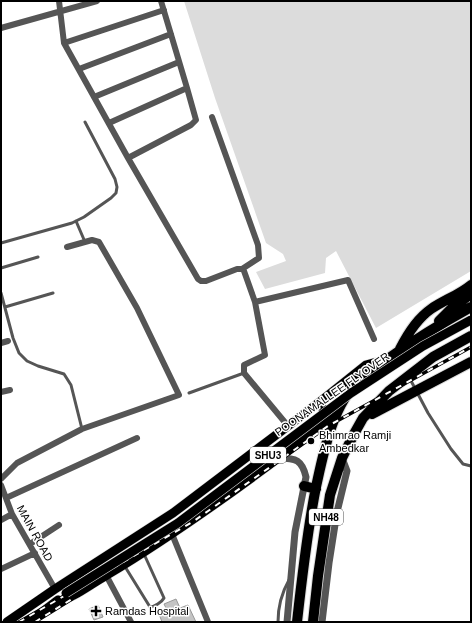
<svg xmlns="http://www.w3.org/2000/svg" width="472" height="623" font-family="Helvetica,sans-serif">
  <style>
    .green { fill: #dcdcdc }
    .building { fill: #c4c4c4; stroke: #999 }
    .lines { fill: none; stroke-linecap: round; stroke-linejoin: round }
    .primary-casing { stroke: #dbdbdb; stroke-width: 10 }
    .trunk-casing { stroke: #dbdbdb; stroke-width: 12 }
    .service { stroke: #555; stroke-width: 3 }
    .minor { stroke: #555; stroke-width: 6 }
    .tertiary { stroke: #555; stroke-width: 7 }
    .primary { stroke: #000; stroke-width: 9 }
    .trunk { stroke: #000; stroke-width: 10 }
    .rail-casing { stroke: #000; stroke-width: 3.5 }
    .rail { stroke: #fff; stroke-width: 2; stroke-dasharray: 6; stroke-linecap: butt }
    .primary-bridge-casing { stroke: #dbdbdb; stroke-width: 10; stroke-linecap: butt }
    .primary-bridge { stroke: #000; stroke-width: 9 }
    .poi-dot { fill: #000; stroke: #fff; stroke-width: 1.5 }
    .labels { text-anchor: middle; stroke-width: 3; stroke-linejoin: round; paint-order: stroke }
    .shield { fill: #fff; stroke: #4c4c4c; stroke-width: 1 }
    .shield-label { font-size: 10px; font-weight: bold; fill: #000 }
    .street-label { font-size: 11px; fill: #000; stroke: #fff }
    .poi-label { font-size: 11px; fill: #000; stroke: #fff; text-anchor: start }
  </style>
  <rect width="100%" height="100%" fill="#fff"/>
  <path class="green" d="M 184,1 L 471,1 L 471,271 L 376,328 L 336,251 L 326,258 L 325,273 L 265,289 L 256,272 L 286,261 L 283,254 L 266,243 L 215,98 Z"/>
  <path class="building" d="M 176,599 L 180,608 L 188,605 L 196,622 L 162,622 L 159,614 L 167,610 L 164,604 Z
    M 98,605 L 103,617 L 94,620 L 89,609 Z"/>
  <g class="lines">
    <g class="primary-casing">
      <path id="primary" d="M 54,603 C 74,598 89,585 107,575 C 182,530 253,478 322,425 L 327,419 L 327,415 L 322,407
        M 7,622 L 55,589 L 173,513 L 321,401 L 366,365 L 384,360
        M 29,622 L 58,600"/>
    </g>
    <g class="trunk-casing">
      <path id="trunk" d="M 439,321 L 452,308 L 471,294
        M 400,349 C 407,335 418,318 431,309 C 444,300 459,295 471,285
        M 372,414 L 471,362
        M 304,486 L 316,489
        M 297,622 C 302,577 307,532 316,487 C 324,451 332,406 360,379 C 368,371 379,365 389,358 C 416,339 442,323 471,307
        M 313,622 L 318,576 L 330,495 L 342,458 L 354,434 L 363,418 L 389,391 L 433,357 L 471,336"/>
    </g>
    <path class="service" d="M 76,221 L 85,242
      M 1,243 L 72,223 L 84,217 L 111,198 L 116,193 L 117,187 L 115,179 L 85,122
      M 1,268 L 38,257
      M 1,293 L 13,338 L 19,353 L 27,361 L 38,366 L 64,374 L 71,385 L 82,429
      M 5,307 L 53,293
      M 409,377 L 428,413 L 451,449 L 463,464 L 471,466
      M 189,393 L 244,373
      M 124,565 L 150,607 C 154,607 162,602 164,598 L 144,554
      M 278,622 C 278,606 281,594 289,580"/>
    <path class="minor" d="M 59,1 L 64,43 L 128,158 L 198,279 L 201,281 L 206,281 L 237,269 L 242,269 L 244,271 L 255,302 L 265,355 L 244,365 L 244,373 L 288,426
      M 161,1 L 187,88
      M 1,28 L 97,1
      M 64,43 L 164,10
      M 79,69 L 171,34
      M 94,97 L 179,62
      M 212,117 L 258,245 L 259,258 L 242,269
      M 109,123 L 187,88 L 196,120 L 191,125 L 128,158
      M 255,302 L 348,280 L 374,339
      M 1,343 L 8,341
      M 1,392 L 10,390
      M 1,479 L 17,463 L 82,429 L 179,395 L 137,308 L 99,242 L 92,240 L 67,247
      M 1,485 L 12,514 L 55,589
      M 6,498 L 137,438
      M 1,520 L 12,514
      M 172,534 L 208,622
      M 30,544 L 59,525
      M 1,569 L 35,553
      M 106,575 L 131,622"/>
    <path class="tertiary" d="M 279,458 C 296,458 302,460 306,477 L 295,532 L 287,622
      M 322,622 L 329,563 L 337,512 L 347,471 L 342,458"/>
    <use href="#primary" class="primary"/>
    <use href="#trunk" class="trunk"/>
    <g class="rail-casing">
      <path id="rail" d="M 19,622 L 194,521 L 328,426 L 471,347
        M 35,622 L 72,599"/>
    </g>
    <use href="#rail" class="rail"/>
    <g class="primary-bridge-casing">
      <path id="primary-bridge" d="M 66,593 L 178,523 L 351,393 L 423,346 L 471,320"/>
    </g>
    <use href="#primary-bridge" class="primary-bridge"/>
  </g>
  <g class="poi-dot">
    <circle cx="311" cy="441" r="4"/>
    <path d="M94 605h4v4h4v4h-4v4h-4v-4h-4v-4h4z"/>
  </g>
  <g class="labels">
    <g class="shield">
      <rect x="250" y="447" width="36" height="16" rx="3"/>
      <rect x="309" y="509" width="34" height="16" rx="3"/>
    </g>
    <g class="shield-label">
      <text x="268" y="459">SHU3</text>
      <text x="326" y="521">NH48</text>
    </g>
    <g class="street-label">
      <text transform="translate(332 394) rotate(-35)" y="4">POONAMALLEE FLYOVER</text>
      <text transform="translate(35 533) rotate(61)" y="4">MAIN ROAD</text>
    </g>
    <g class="poi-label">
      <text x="319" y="439">Bhimrao Ramji<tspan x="319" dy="13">Ambedkar</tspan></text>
      <text x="105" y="615">Ramdas Hospital</text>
    </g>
  </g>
  <rect width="472" height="623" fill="none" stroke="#000000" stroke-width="4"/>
</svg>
